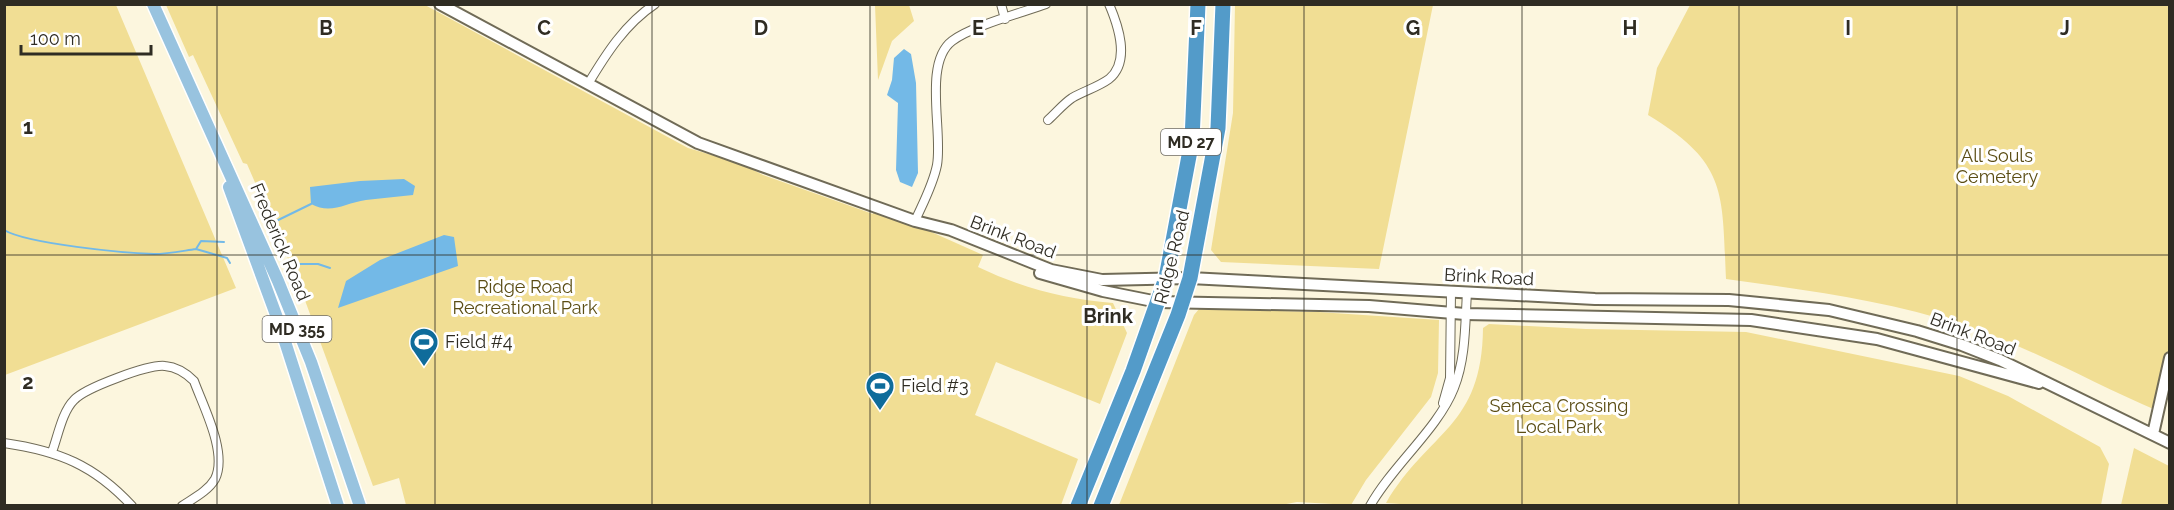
<svg xmlns="http://www.w3.org/2000/svg" width="2174" height="510" font-family="Raleway,sans-serif">
  <style>
    .green { fill: #f1de94 }
    .water { fill: #73b9e7 }
    .lines { fill: none; stroke-linecap: round; stroke-linejoin: round }
    .stream { stroke: #73b9e7; stroke-width: 2 }
    .street-casing { stroke: #706b57; stroke-width: 10 }
    .secondary-casing { stroke: #706b57; stroke-width: 14 }
    .primary-casing { stroke: #fff; stroke-width: 15 }
    .highway-casing { stroke: #fff; stroke-width: 18 }
    .street { stroke: #fff; stroke-width: 8 }
    .secondary { stroke: #fff; stroke-width: 10 }
    .primary { stroke: #98c3df; stroke-width: 12 }
    .highway { stroke: #539bc9; stroke-width: 15 }
    .grid { fill: none; stroke: #2f2c23; stroke-width: 1.5; stroke-opacity: 0.55 }
    .labels { text-anchor: middle; stroke-width: 6; stroke-linejoin: round; paint-order: stroke }
    .shield { fill: #fff; stroke: #6d6b65; stroke-width: 1.5 }
    .shield-label { font-size: 16px; font-weight: bold; fill: #2f2c23 }
    .park-label { font-size: 18px; fill: #5b4d14; stroke: #fff }
    .street-label { font-size: 18px; fill: #2f2c23; stroke: #fff }
    .poi-label { font-size: 18px; fill: #2f2c23; stroke: #fff; text-anchor: start }
    .neighbourhood-label { font-size: 20px; font-weight: bold; fill: #2f2c23; stroke: #fff }
    .grid-label { font-size: 20px; text-anchor: middle; font-weight: bold; fill: #2f2c23; stroke: #fff; stroke-width: 6; stroke-linejoin: round; paint-order: stroke }
  </style>
  <rect width="100%" height="100%" fill="#fcf6de"/>
  <path class="green" d="M 4,5 L 116,5 L 236,288 L 5,375 Z
    M 166,5 L 425,5 L 688,148 L 742,164 L 763,175 L 873,214 L 873,206 L 983,255 L 978,267 C 1022,288 1065,299 1113,303 L 1127,333 L 1100,404 L 996,362 L 975,415 L 1078,459 L 1061,505 L 406,505 L 399,478 L 373,486 L 299,284 L 247,164 L 243,163 L 193,55 L 189,57 Z
    M 875,5 L 909,5 L 914,21 L 892,41 L 878,80 Z
    M 1235,5 L 1433,5 L 1379,269 L 1221,262 L 1211,250 L 1233,113 Z
    M 1690,5 L 2169,5 L 2170,358 L 2158,411 C 2092,383 2031,347 1962,325 C 1885,300 1806,290 1726,279 C 1722,193 1728,163 1648,115 L 1657,68 Z
    M 1199,309 L 1318,312 L 1439,320 L 1438,373 L 1431,397 L 1366,480 L 1351,505 L 1297,502 L 1276,506 L 1119,505 L 1194,315 Z
    M 1489,324 L 1586,329 L 1746,332 L 1959,376 L 2008,396 L 2100,447 L 2109,464 L 2101,505 L 1428,506 L 1386,503 C 1429,430 1482,428 1483,328 Z
    M 2134,448 L 2169,466 L 2169,505 L 2121,505 Z"/>
  <path class="water" d="M 904,49 L 911,54 L 916,83 L 918,173 L 912,187 L 900,182 L 896,170 L 898,103 L 887,95 L 892,80 L 894,58 Z
    M 404,179 L 415,186 L 413,195 C 397,197 381,198 366,200 C 345,203 331,215 311,204 L 310,187 L 360,181 Z
    M 444,235 L 454,237 L 458,266 L 338,308 L 346,281 L 380,260 Z"/>
  <g class="lines">
    <path class="stream" d="M 268,225 L 311,204
      M 4,230 C 28,244 124,253 154,254 C 168,254 182,251 196,249 L 201,241 L 224,242
      M 196,249 L 227,258 L 230,263
      M 293,264 L 318,264 L 330,268"/>
    <g class="street-casing">
      <path id="street" d="M 1001,4 L 1005,19
        M 588,84 C 606,54 625,24 655,4
        M 1048,120 C 1056,113 1063,104 1072,98 C 1084,91 1098,87 1109,79 C 1131,61 1118,25 1109,4
        M 915,221 C 923,203 933,185 937,165 C 943,132 923,63 952,41 C 972,26 1021,13 1046,4
        M 1443,403 L 1450,378 L 1451,291
        M 4,443 C 59,451 94,465 132,506
        M 52,452 C 58,436 62,412 74,400 C 85,388 149,364 165,366 C 177,367 186,373 194,381 C 203,406 228,453 215,479 C 208,491 194,498 182,506
        M 1370,506 C 1392,466 1438,429 1454,388 C 1466,358 1465,324 1467,292"/>
    </g>
    <g class="secondary-casing">
      <path id="secondary" d="M 440,4 L 698,143 L 915,221 L 951,230 L 1051,270 L 1102,280 L 1190,278 L 1595,299 L 1729,300 L 1829,310 L 1917,331 L 1962,345 L 2000,360 L 2170,443
        M 1040,273 L 1103,291 L 1158,302 L 1369,306 L 1465,314 L 1751,320 L 1877,339 L 2039,383
        M 2153,434 L 2170,358"/>
    </g>
    <g class="primary-casing">
      <path id="primary" d="M 153,4 L 278,281 L 311,362 L 360,506
        M 229,187 L 279,323 L 338,506"/>
    </g>
    <g class="highway-casing">
      <path id="highway" d="M 1078,506 L 1133,371 L 1166,278 L 1192,140 L 1198,4
        M 1101,506 L 1178,315 L 1190,278 L 1218,128 L 1223,4"/>
    </g>
    <use href="#street" class="street"/>
    <use href="#secondary" class="secondary"/>
    <use href="#primary" class="primary"/>
    <use href="#highway" class="highway"/>
  </g>
  <path class="grid" d="M 217,4 L 217,506M 435,4 L 435,506M 652,4 L 652,506M 870,4 L 870,506M 1087,4 L 1087,506M 1304,4 L 1304,506M 1522,4 L 1522,506M 1739,4 L 1739,506M 1957,4 L 1957,506M 4,255 L 2170,255"/>
  <defs>
    <g id="stadium-pin" transform="scale(1.5)"><path d="M0 17L-7.5 6A9.5 9.5 0 1 1 7.5 6Z" fill="#0f6c9b" stroke="#fff"/><path d="M0-5a6.5 5 0 1 0 0 10a6.5 5 0 1 0 0-10ZM-3.5-1.8h7v3.6h-7Z" fill="#fff"/></g>
  </defs>
  <g fill-rule="evenodd">
    <use href="#stadium-pin" x="424" y="342"/>
    <use href="#stadium-pin" x="880" y="386"/>
  </g>
  <g class="labels">
    <g class="shield">
      <rect x="1161" y="129" width="60" height="26" rx="4.5"/>
      <rect x="262.5" y="316" width="69" height="26" rx="4.5"/>
    </g>
    <g class="shield-label">
      <text x="1191" y="148">MD 27</text>
      <text x="297" y="335">MD 355</text>
    </g>
    <g class="park-label">
      <text x="1997" y="162">All Souls<tspan x="1997" dy="21">Cemetery</tspan></text>
      <text x="525" y="293">Ridge Road<tspan x="525" dy="21">Recreational Park</tspan></text>
      <text x="1559" y="412">Seneca Crossing<tspan x="1559" dy="21">Local Park</tspan></text>
    </g>
    <g class="street-label">
      <text transform="translate(1013 237) rotate(21)" y="6">Brink Road</text>
      <text transform="translate(280 242) rotate(67)" y="6">Frederick Road</text>
      <text transform="translate(1172 257) rotate(-76)" y="6">Ridge Road</text>
      <text transform="translate(1489 277) rotate(3)" y="6">Brink Road</text>
      <text transform="translate(1973 334) rotate(21)" y="6">Brink Road</text>
    </g>
    <g class="poi-label">
      <text x="445" y="348">Field #4</text>
      <text x="901" y="392">Field #3</text>
    </g>
    <g class="neighbourhood-label">
      <text x="1108" y="323">Brink</text>
    </g>
  </g>
  <g class="grid-label">
    <text x="326" y="35">B</text>
    <text x="544" y="35">C</text>
    <text x="761" y="35">D</text>
    <text x="978" y="35">E</text>
    <text x="1196" y="35">F</text>
    <text x="1413" y="35">G</text>
    <text x="1630" y="35">H</text>
    <text x="1848" y="35">I</text>
    <text x="2065" y="35">J</text>
    <text x="28" y="134">1</text>
    <text x="28" y="389">2</text>
  </g>
  <rect width="2174" height="510" fill="none" stroke="#2f2c23" stroke-width="12"/>
  <path d="M21 45v9h130v-9" fill="none" stroke="#2f2c23" stroke-width="3"/>
  <text x="30" y="45" font-size="18" fill="#2f2c23" stroke="#ffffff" stroke-width="4.5" paint-order="stroke">100 m</text>
</svg>
